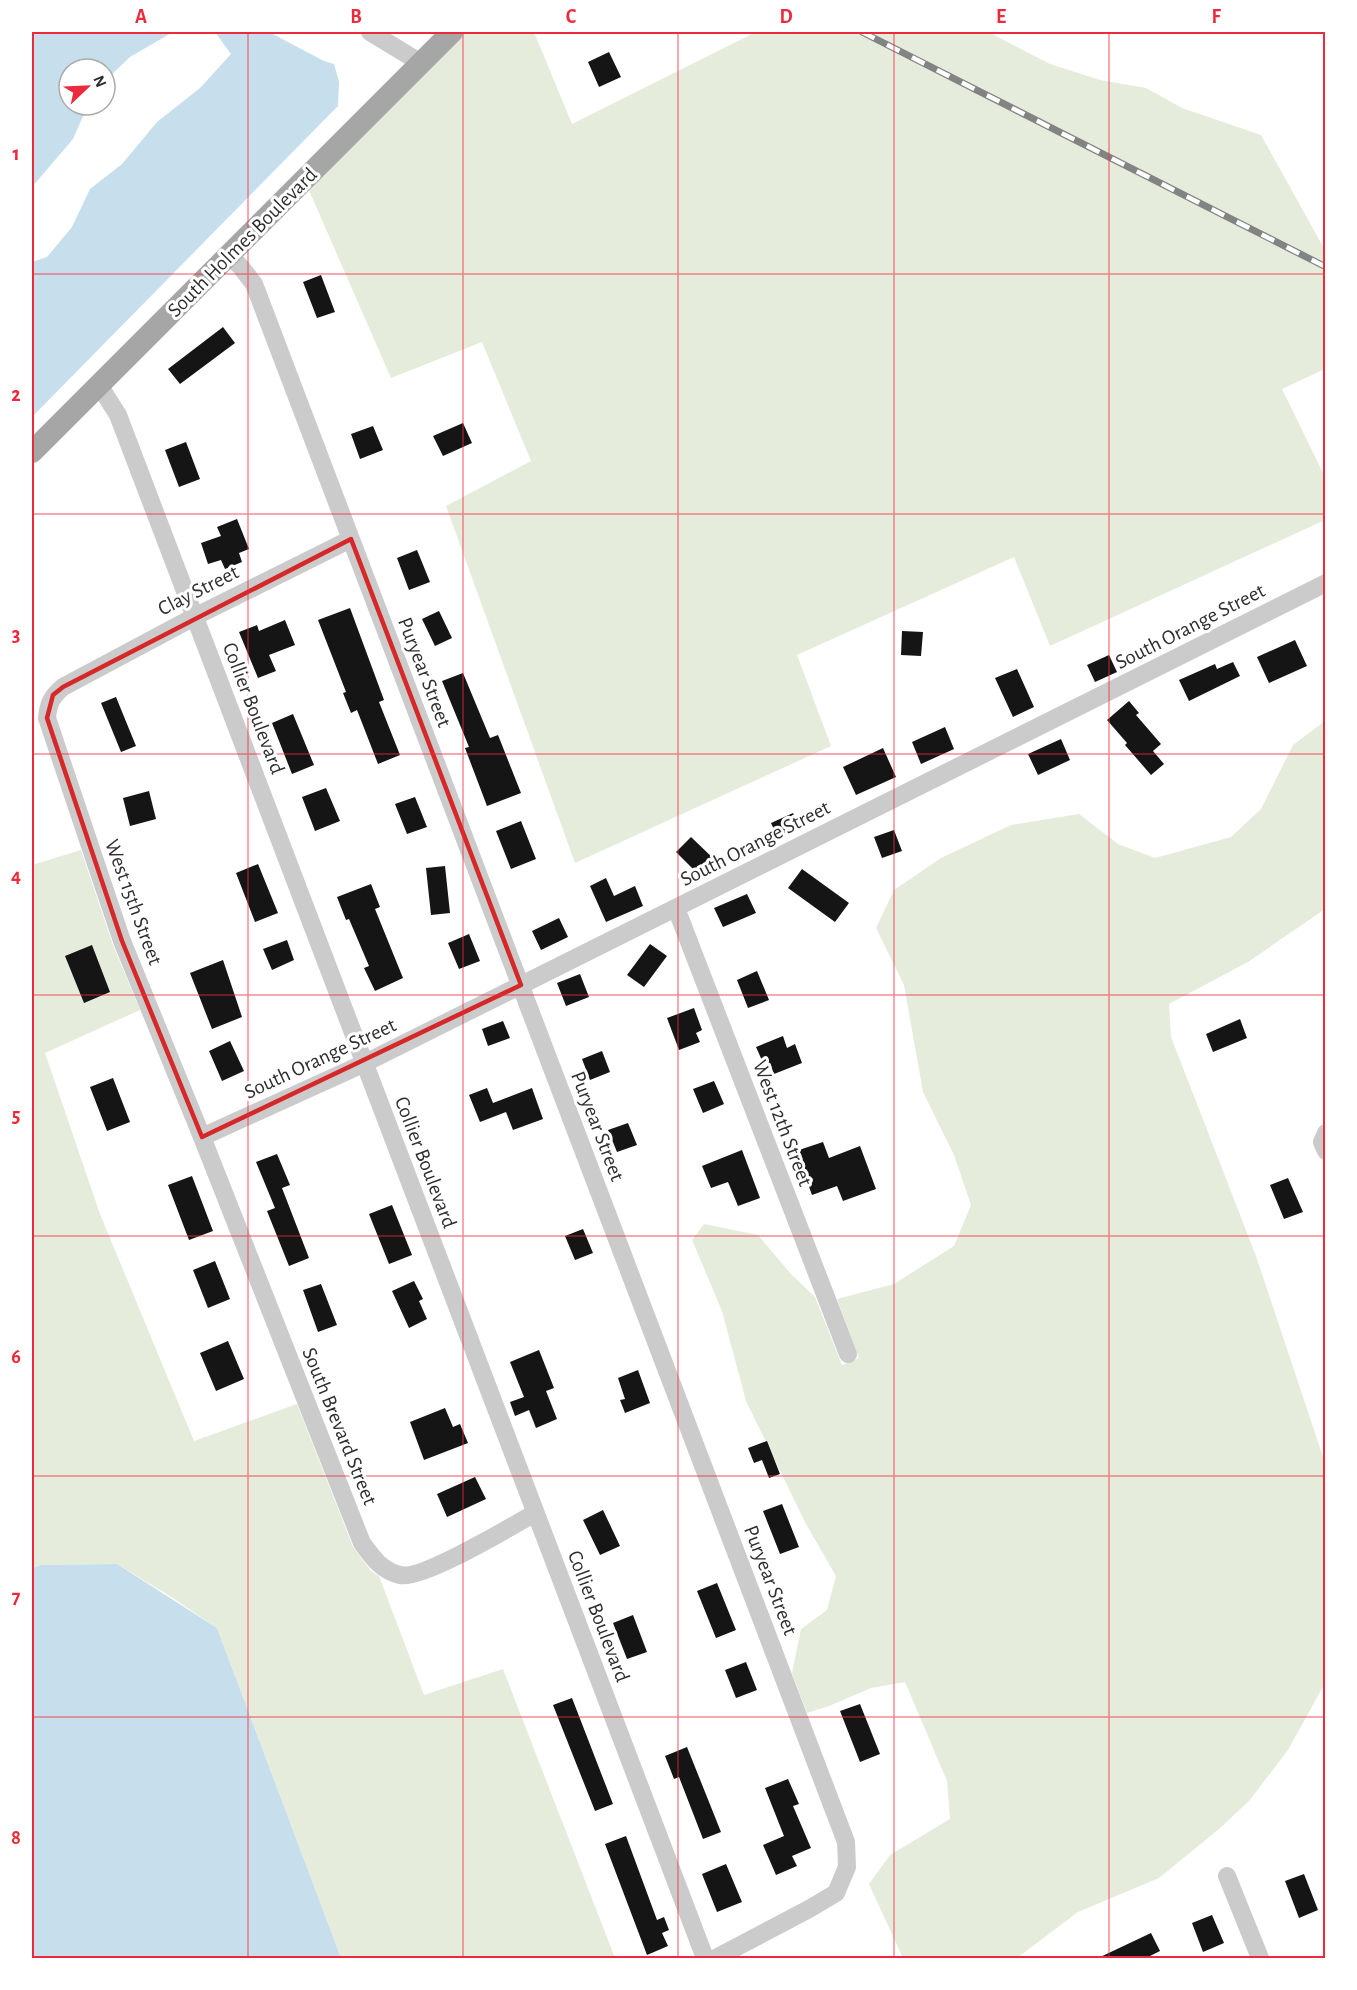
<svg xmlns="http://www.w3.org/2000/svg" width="1357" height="1990" font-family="'Alegreya Sans',sans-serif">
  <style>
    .green { fill: #e5ecdb }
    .water { fill: #c7dfed }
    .building { fill: #151515 }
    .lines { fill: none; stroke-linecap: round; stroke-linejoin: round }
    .minor { stroke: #cbcbcb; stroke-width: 18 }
    .major { stroke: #a6a6a6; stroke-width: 22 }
    .rail-casing { stroke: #838383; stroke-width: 7 }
    .rail { stroke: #fff; stroke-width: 4.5; stroke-dasharray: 14; stroke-linecap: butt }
    .marked { fill: none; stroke: #d62828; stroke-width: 4.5; stroke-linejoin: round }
    .grid { fill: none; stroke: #ec2a3b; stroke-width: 1.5; stroke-opacity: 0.55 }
    .labels { text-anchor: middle; stroke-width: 6; stroke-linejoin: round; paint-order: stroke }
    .street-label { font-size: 21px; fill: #2e2e2e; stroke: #fff }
    .neatline { fill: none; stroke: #ec2a3b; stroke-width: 2 }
    .grid-label { font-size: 20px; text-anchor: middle; font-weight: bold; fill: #ec2a3b }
  </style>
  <rect width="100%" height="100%" fill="#fff"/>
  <path class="green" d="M 464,32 L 534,32 L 572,124 L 756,32 L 988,32 L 1050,64 L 1100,80 L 1146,88 L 1182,108 L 1261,135 L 1325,250 L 1325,369 L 1282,389 L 1325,477 L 1325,520 L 1050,646 L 1014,557 L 797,655 L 831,746 L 575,863 L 446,506 L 531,461 L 482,342 L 391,378 L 308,188 Z
    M 1325,721 L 1325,909 L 1248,962 L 1169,1004 L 1171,1037 L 1256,1256 L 1325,1463 L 1325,1683 L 1288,1750 L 1249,1801 L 1219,1829 L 1159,1878 L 1078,1912 L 1017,1958 L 903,1958 L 869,1884 L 890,1855 L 950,1819 L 947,1781 L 905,1682 L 871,1688 L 829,1706 L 807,1713 L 792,1673 L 801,1629 L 827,1610 L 836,1576 L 806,1524 L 746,1401 L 722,1311 L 692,1240 L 704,1224 L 758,1235 L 791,1274 L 815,1297 L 842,1365 L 859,1358 L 837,1299 L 894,1284 L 954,1246 L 971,1205 L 954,1155 L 923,1092 L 904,985 L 876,928 L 894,890 L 941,858 L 1011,825 L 1079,814 L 1118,844 L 1155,858 L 1231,837 L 1261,809 L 1293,745 Z
    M 81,850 L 113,945 L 140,1010 L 45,1053 L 100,1214 L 194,1441 L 297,1404 L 353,1547 L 371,1571 L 379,1576 L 424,1695 L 503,1669 L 615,1958 L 341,1958 L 217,1628 L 173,1598 L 117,1564 L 41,1565 L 32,1568 L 32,865 Z"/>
  <path class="water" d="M 32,32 L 173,32 L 130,57 L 105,81 L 105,69 L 69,69 L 69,105 L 88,105 L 73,139 L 32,187 Z
    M 215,32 L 269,32 L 324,61 L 334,64 L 339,82 L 338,106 L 32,417 L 32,262 L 47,257 L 72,227 L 90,189 L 122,164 L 157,122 L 200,88 L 231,54 Z
    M 117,1564 L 217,1628 L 341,1958 L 32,1958 L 32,1568 L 41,1565 Z"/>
  <path class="building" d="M 609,52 L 621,77 L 599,87 L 588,62 Z
    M 321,275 L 335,312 L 317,318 L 303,282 Z
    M 223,327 L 235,343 L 180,384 L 168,369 Z
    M 463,423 L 472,443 L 443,456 L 433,436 Z
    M 373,426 L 383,450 L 360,459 L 351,434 Z
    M 186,442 L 200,479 L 179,487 L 165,450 Z
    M 237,519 L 249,549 L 239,553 L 242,562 L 225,569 L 221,560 L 208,564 L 201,543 L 221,536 L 217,527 Z
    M 417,550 L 430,582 L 409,590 L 397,558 Z
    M 350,608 L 384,700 L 379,702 L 400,755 L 378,764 L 357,710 L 351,713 L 343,693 L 346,692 L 318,620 Z
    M 439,611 L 452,638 L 435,646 L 422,619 Z
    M 285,620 L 295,645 L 269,655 L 276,671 L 258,678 L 239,632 L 257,625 L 259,631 Z
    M 902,631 L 923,632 L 921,656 L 901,655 Z
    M 1295,640 L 1307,666 L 1269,683 L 1257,657 Z
    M 1109,655 L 1117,672 L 1095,682 L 1087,665 Z
    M 1233,662 L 1240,676 L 1189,701 L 1179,680 L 1215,664 L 1217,669 Z
    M 1017,669 L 1034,707 L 1013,717 L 995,678 Z
    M 463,673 L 490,738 L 498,735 L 521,793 L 487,806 L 465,748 L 469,747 L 442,681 Z
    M 116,697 L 136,746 L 121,752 L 101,703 Z
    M 1129,701 L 1139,713 L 1136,715 L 1161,744 L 1153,751 L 1164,764 L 1151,775 L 1125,745 L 1127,743 L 1107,720 Z
    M 293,714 L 314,765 L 292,774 L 272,723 Z
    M 945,727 L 954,749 L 921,764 L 912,742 Z
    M 1061,739 L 1070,760 L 1038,775 L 1028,754 Z
    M 883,748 L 896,777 L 856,795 L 843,767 Z
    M 326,788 L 340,821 L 315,831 L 302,797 Z
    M 149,791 L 156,819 L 130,826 L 123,798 Z
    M 415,797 L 427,827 L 407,834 L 395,804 Z
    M 793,813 L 800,828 L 778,838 L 771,823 Z
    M 521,821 L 536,859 L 511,869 L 496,831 Z
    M 894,830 L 902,851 L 882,858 L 874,837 Z
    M 691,837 L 715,860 L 700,876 L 676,852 Z
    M 258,864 L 278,913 L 255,922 L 236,873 Z
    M 445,866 L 450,913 L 431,915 L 426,868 Z
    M 802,869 L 849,903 L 835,922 L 788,888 Z
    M 606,878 L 614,896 L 635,886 L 643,906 L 606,922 L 590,886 Z
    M 371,884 L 380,907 L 375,909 L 403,978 L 375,991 L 364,968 L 369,966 L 349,919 L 346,920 L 337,897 Z
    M 747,894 L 756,913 L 723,927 L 714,908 Z
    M 559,918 L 568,937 L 541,950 L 532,931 Z
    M 469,934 L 480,961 L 459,969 L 448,943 Z
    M 287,940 L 294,960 L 272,970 L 263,949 Z
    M 650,944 L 667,956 L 644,987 L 627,975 Z
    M 92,945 L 110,992 L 84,1003 L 65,956 Z
    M 223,960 L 242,1017 L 212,1029 L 190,973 Z
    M 757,971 L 769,1000 L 748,1008 L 737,980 Z
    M 580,974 L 589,997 L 566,1006 L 557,983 Z
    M 694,1008 L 702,1030 L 696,1033 L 700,1042 L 679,1050 L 667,1018 Z
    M 1240,1019 L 1247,1038 L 1213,1052 L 1206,1034 Z
    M 503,1021 L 510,1038 L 488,1046 L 482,1029 Z
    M 783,1036 L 787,1048 L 795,1044 L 802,1063 L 774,1074 L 770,1063 L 764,1065 L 756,1047 Z
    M 230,1041 L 244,1071 L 222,1081 L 209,1051 Z
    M 602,1051 L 610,1072 L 590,1080 L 582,1059 Z
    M 113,1078 L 130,1122 L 107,1131 L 90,1087 Z
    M 714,1081 L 724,1104 L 703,1113 L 693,1089 Z
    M 487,1088 L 493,1103 L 532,1088 L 543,1119 L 513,1130 L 506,1112 L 480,1122 L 469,1095 Z
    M 628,1123 L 637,1145 L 617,1152 L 608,1130 Z
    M 823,1142 L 829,1158 L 860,1146 L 876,1189 L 843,1201 L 837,1186 L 812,1195 L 796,1151 Z
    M 742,1150 L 760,1198 L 738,1206 L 728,1182 L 711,1188 L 702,1166 Z
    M 277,1154 L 290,1185 L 282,1188 L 309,1258 L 289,1266 L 267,1211 L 275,1208 L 256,1162 Z
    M 192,1176 L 213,1231 L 189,1240 L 168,1185 Z
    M 1288,1178 L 1303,1212 L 1284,1219 L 1270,1185 Z
    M 392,1205 L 412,1255 L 389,1264 L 369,1214 Z
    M 583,1229 L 593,1253 L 575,1260 L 565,1236 Z
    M 215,1261 L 230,1299 L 208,1308 L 193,1270 Z
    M 414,1281 L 423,1299 L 419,1301 L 427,1319 L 409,1328 L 392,1291 Z
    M 321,1284 L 337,1325 L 318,1332 L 303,1290 Z
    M 228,1341 L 244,1379 L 216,1391 L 200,1353 Z
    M 539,1350 L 554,1388 L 546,1391 L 557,1419 L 536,1428 L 529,1410 L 515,1416 L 510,1402 L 524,1397 L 510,1362 Z
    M 638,1370 L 650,1403 L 625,1413 L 620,1400 L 625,1399 L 618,1378 Z
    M 445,1408 L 453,1427 L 460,1424 L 468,1443 L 424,1460 L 410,1422 Z
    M 767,1441 L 780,1474 L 769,1478 L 762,1460 L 754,1463 L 748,1448 Z
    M 475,1477 L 486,1499 L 447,1517 L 437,1494 Z
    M 782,1504 L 799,1547 L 780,1554 L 763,1511 Z
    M 603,1510 L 620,1546 L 600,1555 L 583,1520 Z
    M 717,1583 L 736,1630 L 716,1638 L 697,1591 Z
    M 633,1615 L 647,1652 L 627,1659 L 613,1623 Z
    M 746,1662 L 757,1690 L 736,1698 L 725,1670 Z
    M 572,1698 L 613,1804 L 595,1811 L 553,1705 Z
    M 860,1704 L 880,1754 L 860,1762 L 840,1711 Z
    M 687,1747 L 721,1832 L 703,1839 L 679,1777 L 674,1779 L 665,1756 Z
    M 788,1779 L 799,1804 L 793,1806 L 811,1848 L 792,1856 L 797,1866 L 776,1875 L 763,1845 L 784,1836 L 765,1788 Z
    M 626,1836 L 657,1920 L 664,1917 L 669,1930 L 662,1933 L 668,1946 L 647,1955 L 605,1844 Z
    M 726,1864 L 742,1902 L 717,1912 L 702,1874 Z
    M 1304,1874 L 1318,1910 L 1299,1918 L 1285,1881 Z
    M 1212,1915 L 1224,1943 L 1203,1952 L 1192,1923 Z
    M 1151,1933 L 1160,1951 L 1144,1959 L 1096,1959 Z"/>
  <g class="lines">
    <path class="minor" d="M 370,32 L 421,63
      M 229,255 L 241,267 L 254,284 L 846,1842 L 847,1867 L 836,1893 L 809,1909 L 716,1958
      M 99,385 L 118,415 L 705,1958
      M 351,539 L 196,616 L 63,687 C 52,696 48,704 47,718 L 122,941 L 202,1137 L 362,1543 C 373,1558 381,1570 400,1575 C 421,1581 512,1526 535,1513
      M 676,908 L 848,1354
      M 1326,1133 L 1322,1142 L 1326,1151
      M 202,1137 L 365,1063 L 1326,583
      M 1227,1876 L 1260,1958"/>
    <path class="major" d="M 32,452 L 452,32"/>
    <g class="rail-casing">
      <path id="rail" d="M 862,32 L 1326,267"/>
    </g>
    <use href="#rail" class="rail"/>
  </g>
  <path class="marked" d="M 351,539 L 521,985 L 202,1137 L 122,941 L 47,718 L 53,695 L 63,687 Z"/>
  <path class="grid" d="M 248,32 L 248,1958M 463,32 L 463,1958M 678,32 L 678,1958M 894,32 L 894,1958M 1109,32 L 1109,1958M 32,274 L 1326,274M 32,514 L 1326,514M 32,754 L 1326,754M 32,995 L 1326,995M 32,1236 L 1326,1236M 32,1476 L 1326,1476M 32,1717 L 1326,1717"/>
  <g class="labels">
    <g class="street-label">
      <text transform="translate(242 242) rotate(-45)" y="7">South Holmes Boulevard</text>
      <text transform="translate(198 590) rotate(-27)" y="7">Clay Street</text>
      <text transform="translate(1190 626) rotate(-27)" y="7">South Orange Street</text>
      <text transform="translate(425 672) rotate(69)" y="7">Puryear Street</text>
      <text transform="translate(254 708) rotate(69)" y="7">Collier Boulevard</text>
      <text transform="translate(755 843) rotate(-27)" y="7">South Orange Street</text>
      <text transform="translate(134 902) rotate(70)" y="7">West 15th Street</text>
      <text transform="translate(320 1058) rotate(-25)" y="7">South Orange Street</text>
      <text transform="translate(783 1123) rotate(69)" y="7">West 12th Street</text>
      <text transform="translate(598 1126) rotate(69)" y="7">Puryear Street</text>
      <text transform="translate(426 1162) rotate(69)" y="7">Collier Boulevard</text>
      <text transform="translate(340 1426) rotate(68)" y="7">South Brevard Street</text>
      <text transform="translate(771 1580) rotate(69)" y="7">Puryear Street</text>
      <text transform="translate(599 1616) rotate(69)" y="7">Collier Boulevard</text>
    </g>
  </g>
  <rect width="1357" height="1990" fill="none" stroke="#ffffff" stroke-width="66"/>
  <g transform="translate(87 87) rotate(67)"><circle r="28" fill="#ffffff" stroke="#ababab" stroke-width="1.5"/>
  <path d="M0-4.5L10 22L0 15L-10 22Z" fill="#ec2a3b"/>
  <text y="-9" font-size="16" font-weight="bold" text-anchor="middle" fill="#2e2e2e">N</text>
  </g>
  <rect x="33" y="33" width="1291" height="1924" class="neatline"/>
  <g class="grid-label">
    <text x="141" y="23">A</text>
    <text x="356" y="23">B</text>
    <text x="571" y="23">C</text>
    <text x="786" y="23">D</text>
    <text x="1001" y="23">E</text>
    <text x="1216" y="23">F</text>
    <text x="16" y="160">1</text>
    <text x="16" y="401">2</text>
    <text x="16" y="641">3</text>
    <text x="16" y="882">4</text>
    <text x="16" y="1122">5</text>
    <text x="16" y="1363">6</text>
    <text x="16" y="1603">7</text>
    <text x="16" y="1844">8</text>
  </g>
</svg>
